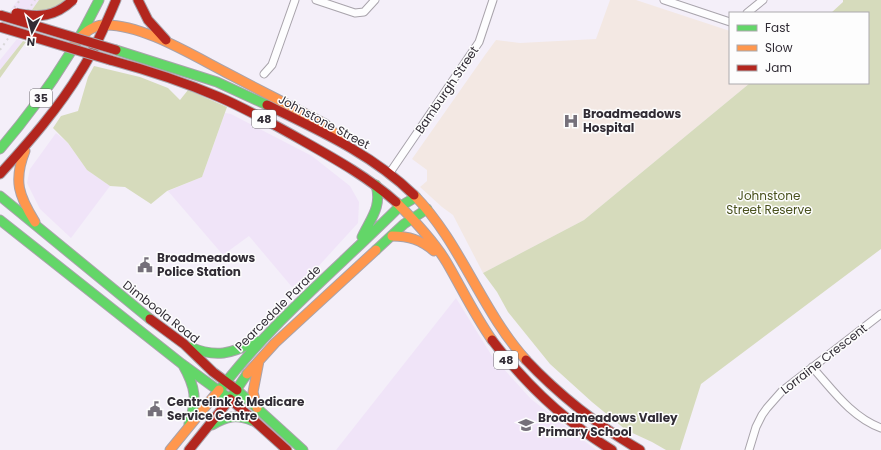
<svg xmlns="http://www.w3.org/2000/svg" width="881" height="450" font-family="Poppins,sans-serif">
  <style>
    .built { fill: #f0e4f8 }
    .medical { fill: #f3e8e3 }
    .green { fill: #d6dbbc }
    .lines { fill: none; stroke-linecap: round; stroke-linejoin: round }
    .street-casing { stroke: #a8a3ab; stroke-width: 9 }
    .fast-casing { stroke: #a8a3ab; stroke-width: 11 }
    .slow-casing { stroke: #a8a3ab; stroke-width: 11 }
    .jam-casing { stroke: #a8a3ab; stroke-width: 11 }
    .street { stroke: #fdfdfe; stroke-width: 7 }
    .fast { stroke: #63d668; stroke-width: 9 }
    .slow { stroke: #ff974d; stroke-width: 9 }
    .jam { stroke: #b3261e; stroke-width: 9 }
    .rail { stroke: #dad8da; stroke-width: 2; stroke-dasharray: 2 4; stroke-linecap: butt }
    .jam-bridge-casing { stroke: #a8a3ab; stroke-width: 11; stroke-linecap: butt }
    .jam-bridge { stroke: #b3261e; stroke-width: 9 }
    .labels { text-anchor: middle; stroke-width: 3; stroke-linejoin: round; paint-order: stroke }
    .shield { fill: #fdfdfd; stroke: #6e6b71; stroke-width: 1 }
    .shield-label { font-size: 11px; font-weight: bold; fill: #312c35 }
    .street-label { font-size: 12px; fill: #312c35; stroke: #fdfdfd }
    .poi-label { font-size: 12px; font-weight: bold; fill: #312c35; stroke: #fdfdfd; text-anchor: start }
    .park-label { font-size: 12px; fill: #49511d; stroke: #fdfdfd }
  </style>
  <rect width="100%" height="100%" fill="#f4eff9"/>
  <path class="built" d="M 18,0 L 39,0 L 29,14 L 11,9 Z
    M 17,39 L 23,41 L 0,70 L 0,60 Z
    M 225,113 L 231,114 L 312,156 L 350,186 L 359,202 L 358,223 L 315,270 L 292,287 L 249,236 L 223,255 L 168,191 L 202,177 Z
    M 56,133 L 68,143 L 87,170 L 110,186 L 71,238 L 40,209 L 27,183 L 30,169 Z
    M 456,298 L 492,356 L 531,399 L 596,450 L 336,450 Z"/>
  <path class="medical" d="M 610,0 L 636,0 L 730,31 L 730,83 L 750,83 L 584,220 L 483,273 L 453,215 L 442,207 L 420,187 L 427,181 L 427,170 L 412,159 L 485,55 L 496,40 L 520,43 L 596,39 Z"/>
  <path class="green" d="M 39,0 L 68,0 L 61,6 L 29,14 Z
    M 843,0 L 881,0 L 881,249 L 701,384 L 680,450 L 666,450 L 652,442 L 626,430 L 592,402 L 550,364 L 508,312 L 497,292 L 483,273 L 584,220 L 750,83 L 868,83 L 868,13 L 831,13 L 843,2 Z
    M 23,41 L 26,42 L 0,78 L 0,70 Z
    M 94,66 L 140,77 L 168,88 L 180,100 L 188,90 L 227,107 L 202,177 L 167,191 L 151,204 L 125,187 L 110,186 L 87,170 L 68,143 L 53,128 L 61,116 L 78,111 L 88,77 Z"/>
  <g class="lines">
    <g class="street-casing">
      <path id="street" d="M 316,0 L 355,13 L 364,12 L 375,0
        M 664,0 L 730,22
        M 747,13 L 763,0
        M 264,74 L 272,65 L 295,0
        M 389,174 L 479,42 L 493,0
        M 812,367 C 832,389 851,417 881,428
        M 749,450 L 756,427 L 762,415 L 767,408 L 782,391 L 881,314"/>
    </g>
    <g class="fast-casing">
      <path id="fast" d="M 116,50 L 217,82 L 267,105
        M 0,149 C 12,135 24,120 35,105 C 58,74 82,35 99,0
        M 0,196 L 150,319
        M 0,220 L 182,364 L 230,399 L 247,374
        M 362,237 C 371,218 382,207 376,185
        M 376,250 L 404,224 L 427,209
        M 190,347 C 216,358 231,354 256,341
        M 183,365 C 196,388 197,399 189,424
        M 222,387 C 274,320 339,267 399,207 L 416,197
        M 237,390 L 303,450
        M 212,425 C 227,416 237,414 253,421"/>
    </g>
    <g class="slow-casing">
      <path id="slow" d="M 75,42 C 84,34 91,26 103,25 C 140,23 192,55 225,72 C 258,89 292,107 325,124 L 339,138
        M 25,151 C 13,181 19,196 35,222
        M 414,195 C 461,243 481,310 526,360
        M 396,202 C 415,221 434,241 447,263 C 462,289 475,316 492,340
        M 392,236 C 409,236 421,240 434,251
        M 247,374 L 275,343 L 376,250
        M 257,408 L 253,392 L 259,361
        M 170,450 L 219,390"/>
    </g>
    <g class="jam-casing">
      <path id="jam" d="M 138,0 L 148,20 L 166,40
        M 110,60 C 147,70 184,82 219,97 C 249,110 277,126 305,142 C 337,160 369,178 396,202
        M 267,105 C 318,130 372,154 414,195
        M 0,174 C 29,142 58,109 81,71 C 95,49 106,24 116,0
        M 150,319 L 184,344 L 213,372 L 237,390
        M 492,340 C 526,385 564,421 612,450
        M 526,360 C 560,396 597,425 640,450
        M 189,450 L 230,399 L 287,450"/>
    </g>
    <use href="#street" class="street"/>
    <use href="#fast" class="fast"/>
    <use href="#slow" class="slow"/>
    <use href="#jam" class="jam"/>
    <path class="rail" d="M 0,27 L 20,0
      M 0,50 L 35,0"/>
    <g class="jam-bridge-casing">
      <path id="jam-bridge" d="M 16,13 C 39,18 55,17 73,0
        M 0,15 L 116,50
        M 0,27 L 110,60"/>
    </g>
    <use href="#jam-bridge" class="jam-bridge"/>
  </g>
  <defs>
    <g id="hospital-bare" transform="scale(1.2)"><path d="M-5-5h3v3.5h4V-5h3V5h-3V1.5h-4V5h-3Z" fill="#75707a" stroke="#fdfdfd" stroke-width="2.5" paint-order="stroke"/></g>
    <g id="civic-bare" transform="scale(1.2)"><path d="M-.6-6.5H3V-4.5H.6V-3L4-1V1h2V6H-6V1h2V-1L-.6-3ZM-1.2 2.5V6h2.4V2.5Z" fill="#75707a" stroke="#fdfdfd" stroke-width="2.5" paint-order="stroke"/></g>
    <g id="school-bare" transform="scale(1.2)"><path d="M0-5L7-2L0 1L-7-2ZM-4 1L0 2.5L4 1V4Q0 6-4 4Z" fill="#75707a" stroke="#fdfdfd" stroke-width="2.5" paint-order="stroke"/></g>
  </defs>
  <g fill-rule="evenodd">
    <use href="#hospital-bare" x="571" y="121"/>
    <use href="#civic-bare" x="145" y="265"/>
    <use href="#civic-bare" x="155" y="409"/>
    <use href="#school-bare" x="526" y="425"/>
  </g>
  <g class="labels">
    <g class="shield">
      <rect x="30" y="89" width="22" height="18" rx="3"/>
      <rect x="252" y="110" width="24" height="18" rx="3"/>
      <rect x="494" y="351" width="24" height="18" rx="3"/>
    </g>
    <g class="shield-label">
      <text x="41" y="102">35</text>
      <text x="264" y="123">48</text>
      <text x="506" y="364">48</text>
    </g>
    <g class="street-label">
      <text transform="translate(447 90) rotate(-56)" y="4">Bamburgh Street</text>
      <text transform="translate(324 122) rotate(28)" y="4">Johnstone Street</text>
      <text transform="translate(278 308) rotate(-45)" y="4">Pearcedale Parade</text>
      <text transform="translate(161 312) rotate(38)" y="4">Dimboola Road</text>
      <text transform="translate(824 359) rotate(-38)" y="4">Lorraine Crescent</text>
    </g>
    <g class="poi-label">
      <text x="583" y="118">Broadmeadows<tspan x="583" dy="14">Hospital</tspan></text>
      <text x="157" y="262">Broadmeadows<tspan x="157" dy="14">Police Station</tspan></text>
      <text x="167" y="406">Centrelink &amp; Medicare<tspan x="167" dy="14">Service Centre</tspan></text>
      <text x="538" y="422">Broadmeadows Valley<tspan x="538" dy="14">Primary School</tspan></text>
    </g>
    <g class="park-label">
      <text x="769" y="200">Johnstone<tspan x="769" dy="14">Street Reserve</tspan></text>
    </g>
  </g>
  <rect x="729" y="12" width="140" height="72" fill="#fdfdfd" stroke="#aba9ad"/>
  <rect x="737" y="25" width="20" height="6" fill="#63d668" stroke="#aba9ad"/>
  <text x="765" y="32" font-size="12" fill="#312c35">Fast</text>
  <rect x="737" y="45" width="20" height="6" fill="#ff974d" stroke="#aba9ad"/>
  <text x="765" y="52" font-size="12" fill="#312c35">Slow</text>
  <rect x="737" y="65" width="20" height="6" fill="#b3261e" stroke="#aba9ad"/>
  <text x="765" y="72" font-size="12" fill="#312c35">Jam</text>
  <g transform="translate(32 32) rotate(186)" stroke="#fdfdfd" stroke-width="3" paint-order="stroke">
  <path d="M0-3L7 15L0 10L-7 15Z" fill="#312c35"/>
  <text y="-6" font-size="11" font-weight="bold" text-anchor="middle" fill="#312c35">N</text>
  </g>
</svg>
